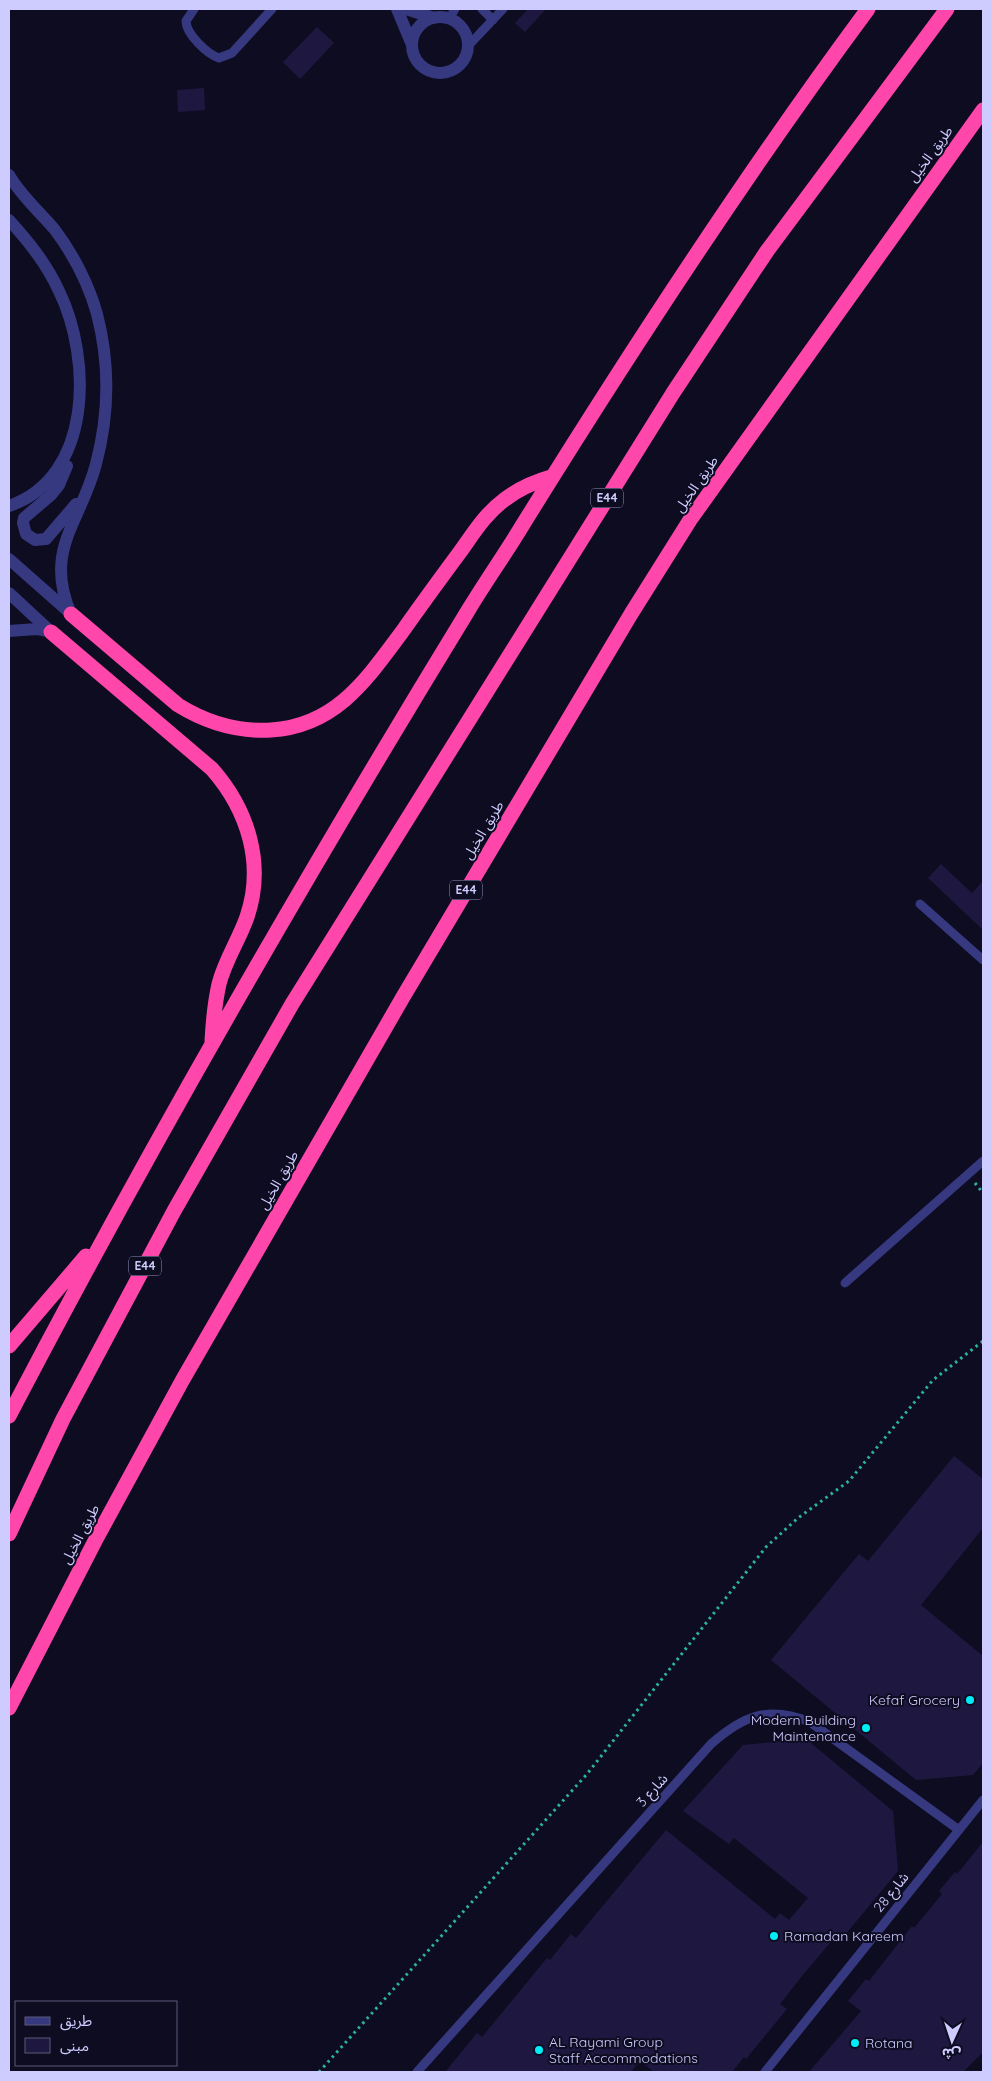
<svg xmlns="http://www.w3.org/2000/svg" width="992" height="2081" font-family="Quicksand,'Noto Sans Arabic',sans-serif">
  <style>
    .building { fill: #1e1841 }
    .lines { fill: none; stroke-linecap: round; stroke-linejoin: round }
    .path { stroke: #2bb3a2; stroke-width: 3; stroke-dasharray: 2.5 4; stroke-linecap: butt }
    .service { stroke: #363880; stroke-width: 9 }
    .minor { stroke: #363880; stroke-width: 12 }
    .motorway { stroke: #ff46aa; stroke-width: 15 }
    .poi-dot { fill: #00ecf6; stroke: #0e0c20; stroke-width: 2 }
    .labels { text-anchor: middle; stroke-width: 4; stroke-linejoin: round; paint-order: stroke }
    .shield { fill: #0e0c20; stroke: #9492bc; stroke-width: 1 }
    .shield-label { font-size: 12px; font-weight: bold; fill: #cecbff }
    .street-label { font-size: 14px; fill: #cecbff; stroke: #0e0c20 }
    .poi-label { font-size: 14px; fill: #cecbff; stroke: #0e0c20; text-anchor: start }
  </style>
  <rect width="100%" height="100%" fill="#0e0c20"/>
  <path class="building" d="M 528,9 L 546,9 L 525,32 L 515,23 Z
    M 317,27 L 334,43 L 300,79 L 283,62 Z
    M 204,88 L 205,110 L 178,112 L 177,90 Z
    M 941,864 L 972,893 L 983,881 L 983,930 L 928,878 Z
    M 954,1456 L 983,1479 L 983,1528 L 921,1605 L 983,1656 L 983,1763 L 973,1775 L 916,1780 L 771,1660 L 859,1554 L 868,1561 Z
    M 806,1739 L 893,1811 L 898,1871 L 840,1941 L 835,1937 L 802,1976 L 780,2004 L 787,2009 L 746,2059 L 744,2057 L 732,2072 L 654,2072 L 640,2061 L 631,2072 L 445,2072 L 477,2033 L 482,2037 L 547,1958 L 550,1960 L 571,1934 L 576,1938 L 666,1830 L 775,1919 L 780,1913 L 789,1920 L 808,1898 L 734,1838 L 729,1844 L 683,1811 L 743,1745 Z
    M 983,1842 L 983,2052 L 963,2072 L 809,2072 L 861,2011 L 848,2001 L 866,1979 L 869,1981 L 912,1926 L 914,1928 L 942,1894 L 939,1891 L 955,1872 L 957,1874 Z"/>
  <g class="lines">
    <path class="path" d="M 975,1183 L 983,1193
      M 319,2072 L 587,1774 L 766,1547 L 798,1518 L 849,1481 L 933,1380 L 983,1341"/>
    <path class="service" d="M 194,9 L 186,21 C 186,34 207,54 219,58 L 232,53 L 272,9
      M 482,9 L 493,20
      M 449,19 L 455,9
      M 468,46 L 503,9
      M 920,904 L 983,960
      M 845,1283 L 983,1161
      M 417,2072 L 711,1744 C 743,1716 768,1705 810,1722 L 959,1830
      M 765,2072 L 983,1800"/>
    <path class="minor" d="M 397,9 L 412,45
      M 406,9 L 434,18
      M412 45a28 28 0 1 1 56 0a28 28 0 1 1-56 0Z
      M 9,175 C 21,196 40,212 55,230 C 73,254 89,285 97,314 C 110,364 109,415 96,464 C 81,522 43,550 71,614
      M 9,220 C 29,242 46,263 59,291 C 92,359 93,477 9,506
      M 67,466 L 59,485 L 51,495 L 24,518 L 23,523 L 26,534 L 35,540 L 46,539 L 76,504
      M 9,559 L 69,612
      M 9,593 L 51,632
      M 9,631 L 37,629 L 51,632"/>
    <path class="motorway" d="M 71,614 L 178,705 C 207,723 237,732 271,730 C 336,726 367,679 402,632 C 421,605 440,579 460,552 C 473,534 485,514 504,500 C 518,489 534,482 551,477
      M 51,632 L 212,769 C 248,810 265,864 247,917 C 239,940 225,960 219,984 C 215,1002 213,1022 212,1041
      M 9,1346 L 86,1256
      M 9,1416 C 152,1142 307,874 469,609 C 486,581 505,554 522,526 C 631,350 745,175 868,9
      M 9,1534 L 63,1419 L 174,1211 L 292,1004 L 673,393 L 767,251 L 947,9
      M 9,1708 L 95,1541 L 182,1381 L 403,997 L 631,614 L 690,520 L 983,110"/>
  </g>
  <g class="poi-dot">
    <circle cx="970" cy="1700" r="5"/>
    <circle cx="866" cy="1728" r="5"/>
    <circle cx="774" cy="1936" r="5"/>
    <circle cx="855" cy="2043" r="5"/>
    <circle cx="539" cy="2050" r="5"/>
  </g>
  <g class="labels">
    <g class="shield">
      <rect x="591" y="488.5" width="32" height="19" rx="4"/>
      <rect x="450" y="880.5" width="32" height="19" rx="4"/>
      <rect x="129" y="1256.5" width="32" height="19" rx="4"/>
    </g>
    <g class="shield-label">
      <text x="607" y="502">E44</text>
      <text x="466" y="894">E44</text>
      <text x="145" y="1270">E44</text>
    </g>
    <g class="street-label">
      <text transform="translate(930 154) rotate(-54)" y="5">طريق الخيل</text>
      <text transform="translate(696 484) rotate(-55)" y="5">طريق الخيل</text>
      <text transform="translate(483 830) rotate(-59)" y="5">طريق الخيل</text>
      <text transform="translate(278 1180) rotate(-60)" y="5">طريق الخيل</text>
      <text transform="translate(80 1534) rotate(-62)" y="5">طريق الخيل</text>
      <text transform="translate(652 1790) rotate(-48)" y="5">شارع 3</text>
      <text transform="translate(891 1892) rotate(-51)" y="5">شارع 28</text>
    </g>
    <g class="poi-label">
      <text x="960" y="1705" text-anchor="end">Kefaf Grocery</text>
      <text x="856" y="1725" text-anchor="end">Modern Building<tspan x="856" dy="16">Maintenance</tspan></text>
      <text x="784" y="1941">Ramadan Kareem</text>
      <text x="549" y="2047">AL Rayami Group<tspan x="549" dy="16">Staff Accommodations</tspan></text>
      <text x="865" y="2048">Rotana</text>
    </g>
  </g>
  <rect width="992" height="2081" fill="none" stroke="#cecbff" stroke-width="20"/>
  <rect x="15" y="2001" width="162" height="65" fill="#0e0c20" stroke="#5b5879"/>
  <rect x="25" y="2017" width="25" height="8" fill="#363880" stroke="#5b5879"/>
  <text x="60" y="2026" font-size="15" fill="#cecbff">طريق</text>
  <rect x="25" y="2038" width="25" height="15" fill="#1e1841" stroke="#5b5879"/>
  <text x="60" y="2051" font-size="15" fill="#cecbff">مبنى</text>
  <g transform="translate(952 2041) rotate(183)" stroke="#0e0c20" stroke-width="4" paint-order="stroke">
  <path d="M0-4L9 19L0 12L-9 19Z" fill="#cecbff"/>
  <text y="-8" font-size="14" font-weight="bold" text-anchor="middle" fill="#cecbff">ش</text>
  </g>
</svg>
